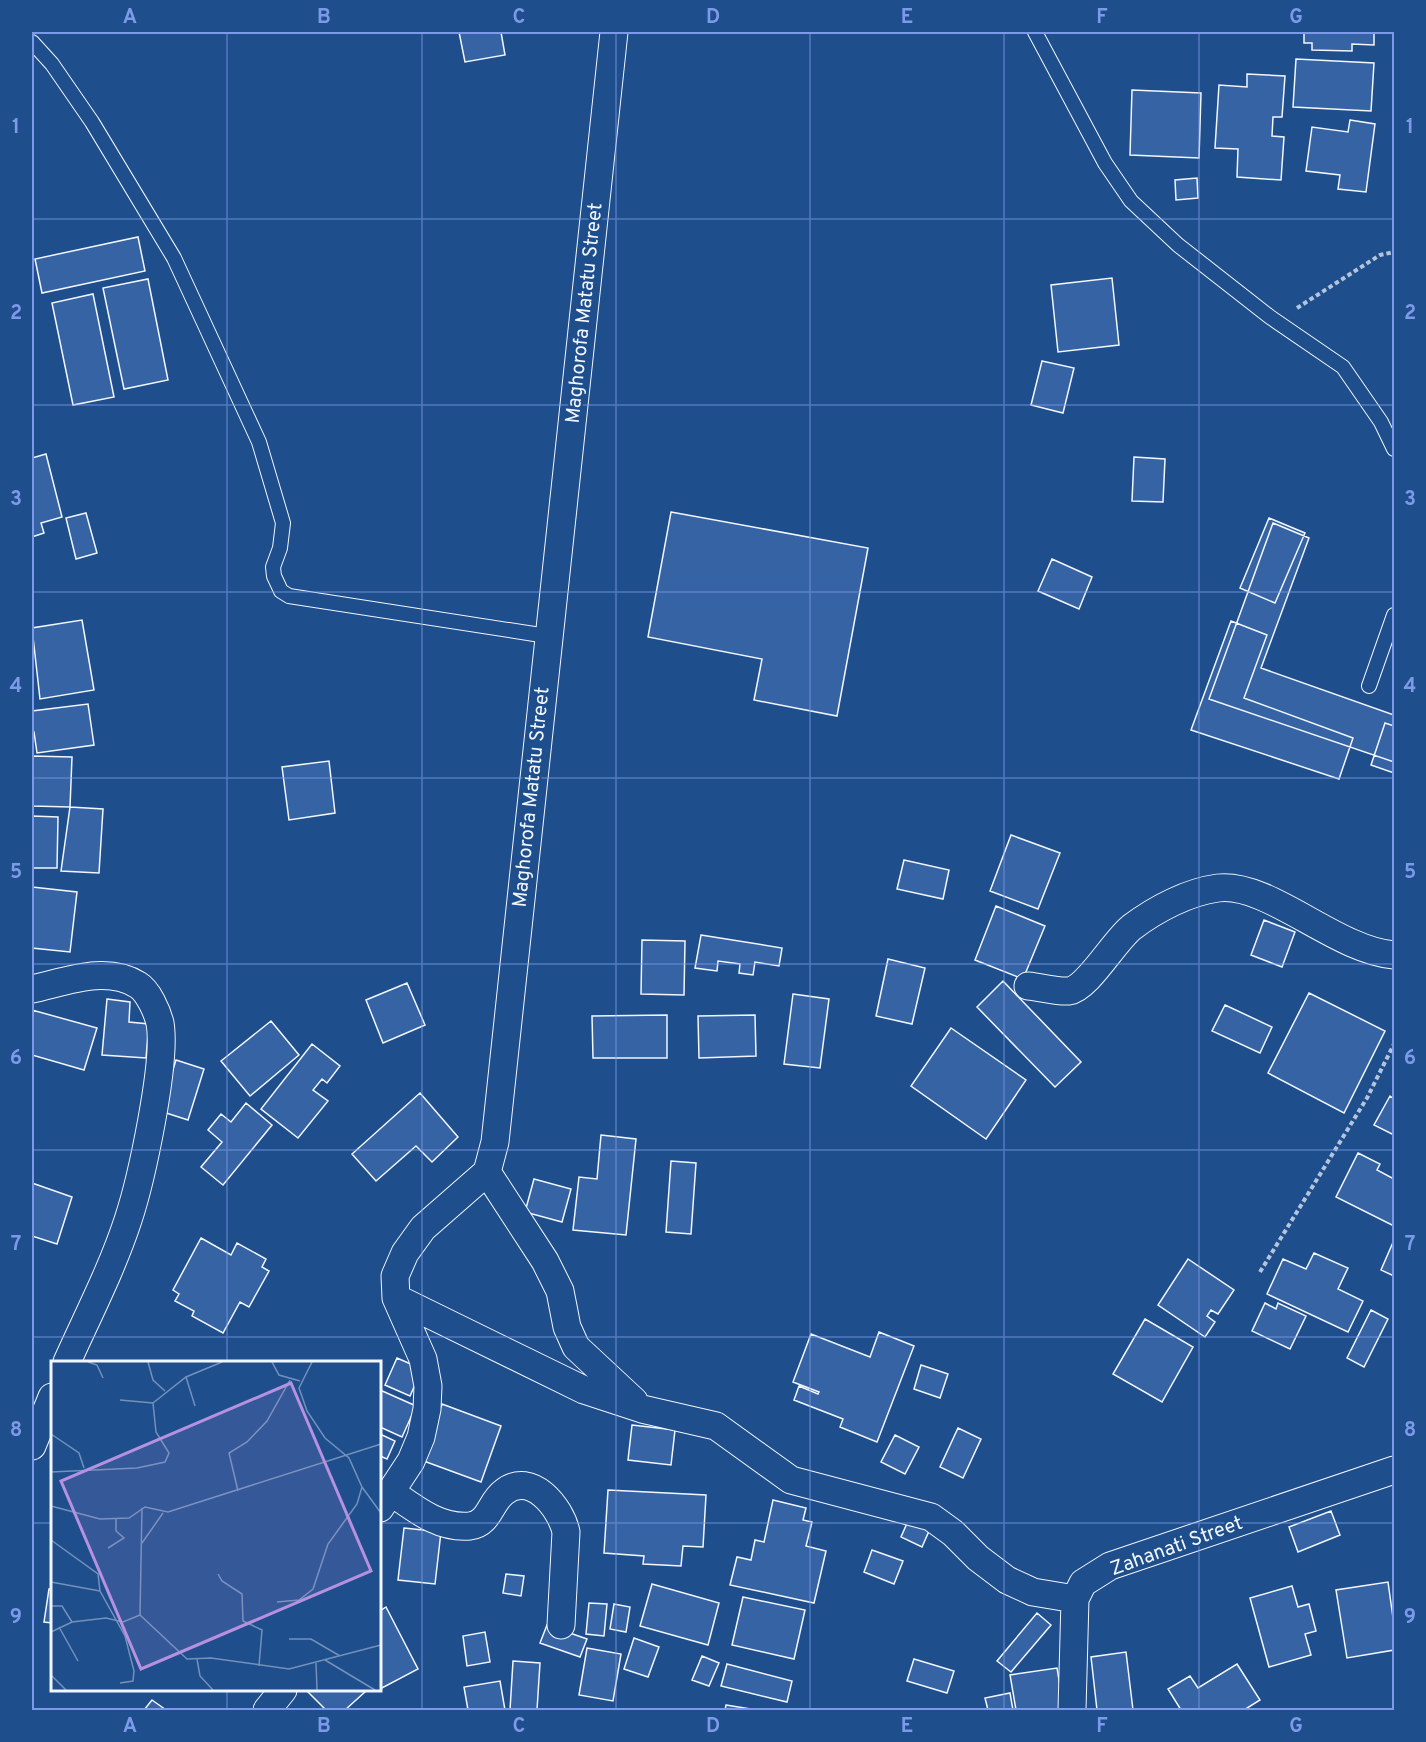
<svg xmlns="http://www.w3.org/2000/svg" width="1426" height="1742" font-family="Overpass,sans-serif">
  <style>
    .building { fill: #3563a3; stroke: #f2f6ff; stroke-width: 1.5 }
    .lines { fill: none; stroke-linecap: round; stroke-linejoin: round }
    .lane-casing { stroke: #f2f6ff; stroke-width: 16 }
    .street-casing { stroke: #f2f6ff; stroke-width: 29 }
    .path { stroke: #b3c4dc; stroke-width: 4; stroke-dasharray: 4.5 3; stroke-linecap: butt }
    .lane { stroke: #1f4e8c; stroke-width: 14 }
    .street { stroke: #1f4e8c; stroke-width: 27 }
    .grid { fill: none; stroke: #7d9aea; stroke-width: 1.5; stroke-opacity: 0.55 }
    .labels { text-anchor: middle; stroke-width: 4.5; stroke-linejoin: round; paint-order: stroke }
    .street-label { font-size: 20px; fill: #f2f6ff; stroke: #1f4e8c }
    .inset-road { fill: none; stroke: #7391ba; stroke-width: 1.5 }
    .view { fill: #b691df; fill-opacity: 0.15; stroke: #b691df; stroke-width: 3 }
    .inset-edge { fill: none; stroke: #f2f6ff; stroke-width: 3 }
    .neatline { fill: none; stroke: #7d9aea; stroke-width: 2 }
    .grid-label { font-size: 20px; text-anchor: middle; font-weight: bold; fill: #7d9aea }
  </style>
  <rect width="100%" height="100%" fill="#1f4e8c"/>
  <path class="building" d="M 459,32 L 501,32 L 505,55 L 465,62 Z
    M 1304,32 L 1374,32 L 1374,45 L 1352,44 L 1352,51 L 1312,50 L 1312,43 L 1304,43 Z
    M 1296,59 L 1374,63 L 1371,111 L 1293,107 Z
    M 1247,74 L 1285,76 L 1282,117 L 1273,117 L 1272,136 L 1284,137 L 1281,180 L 1237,177 L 1238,149 L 1215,148 L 1219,85 L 1247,87 Z
    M 1132,90 L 1201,93 L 1199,158 L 1130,155 Z
    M 1350,120 L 1375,124 L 1366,192 L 1338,189 L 1340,175 L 1306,171 L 1312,127 L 1348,132 Z
    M 1197,178 L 1198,198 L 1176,200 L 1175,180 Z
    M 138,237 L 145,271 L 42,293 L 35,259 Z
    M 1112,278 L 1119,345 L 1058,352 L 1051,285 Z
    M 148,279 L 168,380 L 124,389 L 103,288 Z
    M 93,294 L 114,397 L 73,405 L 52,303 Z
    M 1042,361 L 1074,368 L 1063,413 L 1031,405 Z
    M 46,454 L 62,517 L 41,523 L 44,533 L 32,537 L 32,458 Z
    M 1134,457 L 1165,459 L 1163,502 L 1132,501 Z
    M 671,512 L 868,548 L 837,716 L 754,700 L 762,659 L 648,637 Z
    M 86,513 L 97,553 L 76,559 L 66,518 Z
    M 1269,518 L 1305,533 L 1275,603 L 1240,588 Z
    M 1273,523 L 1309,538 L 1261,668 L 1394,715 L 1394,762 L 1209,699 Z
    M 1052,559 L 1092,577 L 1079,609 L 1038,591 Z
    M 82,620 L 94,690 L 40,699 L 32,628 Z
    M 1231,621 L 1267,635 L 1244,698 L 1353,738 L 1339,779 L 1191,730 Z
    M 88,704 L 94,745 L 37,753 L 34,732 L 32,732 L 32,711 Z
    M 1385,723 L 1394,726 L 1394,773 L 1371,765 Z
    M 32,756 L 72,757 L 70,807 L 32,806 Z
    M 329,761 L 335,813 L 289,820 L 282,767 Z
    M 70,807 L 103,809 L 99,873 L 61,871 Z
    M 32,816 L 58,817 L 57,868 L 32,868 Z
    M 1011,835 L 1060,853 L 1038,909 L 990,891 Z
    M 904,860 L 949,870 L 943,899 L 897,889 Z
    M 32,887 L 77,892 L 70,952 L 32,948 Z
    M 996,906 L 1045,926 L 1023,979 L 975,960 Z
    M 1264,920 L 1295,932 L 1282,967 L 1251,955 Z
    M 701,935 L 782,948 L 779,966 L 755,962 L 753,975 L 739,973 L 740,964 L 718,961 L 717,971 L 695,968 Z
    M 642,940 L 685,941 L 684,995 L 641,994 Z
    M 888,959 L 925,968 L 912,1024 L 876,1016 Z
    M 1003,981 L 1081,1062 L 1055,1087 L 977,1007 Z
    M 407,983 L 425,1025 L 383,1043 L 366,1000 Z
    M 1309,993 L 1385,1031 L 1344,1113 L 1268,1073 Z
    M 793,994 L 829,999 L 820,1068 L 784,1064 Z
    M 107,999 L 130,1002 L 129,1022 L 149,1024 L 146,1058 L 102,1055 Z
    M 1225,1005 L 1272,1027 L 1260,1053 L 1212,1031 Z
    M 32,1010 L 97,1028 L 84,1070 L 32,1055 Z
    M 667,1015 L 667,1058 L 593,1058 L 592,1016 Z
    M 755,1015 L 756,1056 L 699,1058 L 698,1016 Z
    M 271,1021 L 299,1055 L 250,1096 L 221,1061 Z
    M 951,1028 L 1026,1080 L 986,1139 L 911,1086 Z
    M 312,1044 L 340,1066 L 327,1083 L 322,1079 L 313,1090 L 328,1101 L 298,1138 L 261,1109 Z
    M 176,1060 L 204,1069 L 188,1120 L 160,1111 Z
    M 420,1093 L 458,1137 L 432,1162 L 416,1146 L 376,1181 L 352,1154 Z
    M 1390,1096 L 1394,1099 L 1394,1135 L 1374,1125 Z
    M 246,1103 L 272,1125 L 223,1185 L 201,1167 L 222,1142 L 208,1130 L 221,1114 L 231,1122 Z
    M 601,1135 L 636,1139 L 626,1235 L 573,1230 L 579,1177 L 597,1179 Z
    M 1358,1153 L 1380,1164 L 1377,1170 L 1394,1179 L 1394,1226 L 1336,1197 Z
    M 671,1161 L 696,1163 L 691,1234 L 666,1232 Z
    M 534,1179 L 571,1189 L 562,1222 L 525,1212 Z
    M 32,1183 L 72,1197 L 57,1244 L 32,1236 Z
    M 201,1238 L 231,1255 L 237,1243 L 266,1259 L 262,1267 L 269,1271 L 249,1307 L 240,1302 L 223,1333 L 192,1316 L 194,1311 L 175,1301 L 179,1294 L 173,1290 Z
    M 1394,1240 L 1394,1276 L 1381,1270 Z
    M 1314,1253 L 1348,1268 L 1338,1289 L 1363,1301 L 1348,1332 L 1267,1294 L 1283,1259 L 1306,1269 Z
    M 1188,1259 L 1234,1290 L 1218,1314 L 1211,1310 L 1207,1316 L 1215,1322 L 1205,1337 L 1158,1305 Z
    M 1265,1303 L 1276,1309 L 1278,1303 L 1306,1316 L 1290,1349 L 1252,1331 Z
    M 1371,1310 L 1388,1319 L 1364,1367 L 1347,1358 Z
    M 1145,1319 L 1193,1347 L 1162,1402 L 1113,1374 Z
    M 879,1332 L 914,1346 L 877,1442 L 840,1427 L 843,1419 L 794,1400 L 799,1386 L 818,1394 L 819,1392 L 793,1382 L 811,1334 L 870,1357 Z
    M 397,1358 L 422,1369 L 410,1396 L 385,1385 Z
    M 921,1365 L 948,1374 L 940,1398 L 914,1389 Z
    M 380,1390 L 416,1406 L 402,1437 L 380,1427 Z
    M 442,1404 L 501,1426 L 481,1482 L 421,1460 Z
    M 632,1425 L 675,1430 L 671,1465 L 628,1460 Z
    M 958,1428 L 981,1439 L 963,1478 L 940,1467 Z
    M 380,1434 L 395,1441 L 387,1459 L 380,1456 Z
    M 895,1435 L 919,1447 L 905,1474 L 881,1462 Z
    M 608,1490 L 706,1495 L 703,1547 L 683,1546 L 681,1566 L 643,1564 L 644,1556 L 604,1553 Z
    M 773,1500 L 806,1508 L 803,1520 L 812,1522 L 806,1546 L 826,1551 L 814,1603 L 730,1585 L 737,1557 L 751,1560 L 755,1540 L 764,1542 Z
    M 1331,1511 L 1340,1535 L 1298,1552 L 1289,1527 Z
    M 908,1521 L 929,1531 L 922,1547 L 901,1537 Z
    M 404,1528 L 441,1532 L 435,1584 L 398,1580 Z
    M 872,1550 L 903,1561 L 894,1584 L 864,1572 Z
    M 506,1574 L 524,1576 L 521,1596 L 503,1593 Z
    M 1388,1582 L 1394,1625 L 1394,1650 L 1347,1658 L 1336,1590 Z
    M 652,1584 L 719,1603 L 708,1645 L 640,1626 Z
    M 1292,1586 L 1298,1607 L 1309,1604 L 1316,1631 L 1305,1634 L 1311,1655 L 1269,1667 L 1250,1598 Z
    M 49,1589 L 52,1589 L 52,1623 L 44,1622 Z
    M 743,1597 L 805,1610 L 794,1659 L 732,1645 Z
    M 589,1603 L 607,1604 L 604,1636 L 586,1634 Z
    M 614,1604 L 630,1607 L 626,1632 L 610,1629 Z
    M 386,1607 L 418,1669 L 380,1689 L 380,1611 Z
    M 1037,1613 L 1051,1625 L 1011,1672 L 997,1661 Z
    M 547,1625 L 587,1639 L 580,1657 L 540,1643 Z
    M 485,1632 L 490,1662 L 467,1666 L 463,1636 Z
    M 634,1638 L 659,1647 L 648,1677 L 624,1669 Z
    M 587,1648 L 621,1654 L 613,1701 L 579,1695 Z
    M 1126,1652 L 1133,1710 L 1097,1710 L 1091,1657 Z
    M 702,1656 L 719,1663 L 709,1686 L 692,1680 Z
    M 914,1659 L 954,1671 L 947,1693 L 907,1681 Z
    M 513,1661 L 540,1663 L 537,1710 L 510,1710 Z
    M 727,1664 L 792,1681 L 787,1702 L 721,1686 Z
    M 1237,1664 L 1260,1700 L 1244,1710 L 1181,1710 L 1168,1689 L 1190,1676 L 1198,1688 Z
    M 1057,1668 L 1064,1710 L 1016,1710 L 1010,1675 Z
    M 500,1681 L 505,1710 L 468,1710 L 464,1687 Z
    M 306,1690 L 365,1690 L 366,1691 L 345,1710 L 326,1710 Z
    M 1010,1693 L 1013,1710 L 988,1710 L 985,1698 Z
    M 152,1700 L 166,1710 L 144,1710 Z
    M 726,1705 L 757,1710 L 725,1710 Z"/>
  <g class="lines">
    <g class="lane-casing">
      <path id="lane" d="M 1035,32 L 1105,163 L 1131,201 L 1178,245 L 1270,317 L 1343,367 L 1381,422 L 1394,449
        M 32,42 L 52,64 L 92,122 L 174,258 L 259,442 L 283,523 L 280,548 L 273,567 L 274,576 L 281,591 L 289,596 L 547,636
        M 1369,686 L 1394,615"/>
    </g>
    <g class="street-casing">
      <path id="street" d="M 1028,986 C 1041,987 1057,992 1069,991 C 1088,988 1114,941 1132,927 C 1156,909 1188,892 1218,888 C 1269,882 1335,950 1394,955
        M 32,989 C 65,982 106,965 138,985 C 148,991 157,1011 160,1023 C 167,1062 141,1181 128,1220 C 112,1269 88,1315 67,1362
        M 487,1172 L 545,1261 L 560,1291 L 567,1327 L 576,1347 L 634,1401
        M 396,1298 L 584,1390 L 642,1409 L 716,1426 L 791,1480 L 931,1517 L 953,1533 L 978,1558 L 1007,1580 L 1033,1592 L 1075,1599
        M 32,1446 L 52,1397
        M 391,1492 C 414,1508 439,1529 470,1526 C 490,1523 490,1502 504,1492 C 531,1470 561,1508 566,1532 L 561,1625
        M 380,1508 L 411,1461 L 421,1437 L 427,1409 L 428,1386 L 423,1359 L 396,1298 L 395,1276 L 405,1253 L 423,1228 L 487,1172 L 495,1142 L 614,32
        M 267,1710 L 283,1690
        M 1072,1710 L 1075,1599 L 1083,1583 L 1110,1566 L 1394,1470"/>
    </g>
    <path class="path" d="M 1297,308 L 1380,255 L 1394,252
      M 1260,1272 L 1367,1098 L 1394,1044"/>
    <use href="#lane" class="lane"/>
    <use href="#street" class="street"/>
  </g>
  <path class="grid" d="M 227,32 L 227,1362M 422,32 L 422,1710M 616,32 L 616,1710M 810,32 L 810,1710M 1004,32 L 1004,1710M 1199,32 L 1199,1710M 32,219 L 1394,219M 32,405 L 1394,405M 32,592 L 1394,592M 32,778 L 1394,778M 32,964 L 1394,964M 32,1150 L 1394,1150M 32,1337 L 1394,1337M 32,1523 L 52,1523M 380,1523 L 1394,1523M 227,1690 L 227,1710"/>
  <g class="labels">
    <g class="street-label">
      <text transform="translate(583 313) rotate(-84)" y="7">Maghorofa Matatu Street</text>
      <text transform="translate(530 797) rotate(-84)" y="7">Maghorofa Matatu Street</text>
      <text transform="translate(1176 1545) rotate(-20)" y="7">Zahanati Street</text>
    </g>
  </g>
  <g transform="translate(51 1361)">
    <rect width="330" height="330" fill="#1f4e8c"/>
    <path class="inset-road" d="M 37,1 L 46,4 L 52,17M 97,1 L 102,19 L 114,30M 221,1 L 228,14 L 249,20M 261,1 L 248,27 L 256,50 L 274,77 L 298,97 L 311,126 L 330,152M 135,16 L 144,45M 69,39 L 102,42M 0,73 L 28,92 L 33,107M 0,111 L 86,107 L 114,101 L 118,92 L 105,71 L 102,42 L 135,16 L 171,1M 187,130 L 178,92 L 196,81 L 216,60 L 239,19M 0,145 L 49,158 L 78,157 L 94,146 L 117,151 L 330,83M 0,179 L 47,213 L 49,230 L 74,275 L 83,310 L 82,320 L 69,322M 91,182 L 112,152M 57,187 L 73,177 L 65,170 L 65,157M 167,213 L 171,220 L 191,233 L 192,260 L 211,269 L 208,305M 0,221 L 49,230M 226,241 L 248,239 L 262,228 L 277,183 L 306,143 L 311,126M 0,245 L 11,245 L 21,261M 89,254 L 136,298 L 160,297 L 238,308 L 330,284M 89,254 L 91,147M 8,266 L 27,300M 0,271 L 21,261 L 55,257 L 72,261 L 89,254M 238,278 L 260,278 L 289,295M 146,298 L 149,315 L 162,329M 274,299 L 324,329M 265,302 L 266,329M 0,314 L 15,329"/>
    <path class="view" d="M 240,22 L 320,210 L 90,308 L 10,120 Z"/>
    <rect width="330" height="330" class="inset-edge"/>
  </g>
  <rect width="1426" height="1742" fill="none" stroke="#1f4e8c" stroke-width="66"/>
  <rect x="33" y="33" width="1360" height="1676" class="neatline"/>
  <g class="grid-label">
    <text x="130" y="23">A</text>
    <text x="324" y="23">B</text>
    <text x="519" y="23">C</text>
    <text x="713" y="23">D</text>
    <text x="907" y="23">E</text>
    <text x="1102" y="23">F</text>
    <text x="1296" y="23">G</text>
    <text x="16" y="133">1</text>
    <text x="1410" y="133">1</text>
    <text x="16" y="319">2</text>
    <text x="1410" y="319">2</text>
    <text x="16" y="505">3</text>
    <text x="1410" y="505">3</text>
    <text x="16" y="692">4</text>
    <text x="1410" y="692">4</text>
    <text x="16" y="878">5</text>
    <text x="1410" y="878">5</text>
    <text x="16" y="1064">6</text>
    <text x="1410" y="1064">6</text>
    <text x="16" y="1250">7</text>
    <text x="1410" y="1250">7</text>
    <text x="16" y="1436">8</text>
    <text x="1410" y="1436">8</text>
    <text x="16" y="1623">9</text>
    <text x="1410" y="1623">9</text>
    <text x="130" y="1732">A</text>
    <text x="324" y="1732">B</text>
    <text x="519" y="1732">C</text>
    <text x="713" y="1732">D</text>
    <text x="907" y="1732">E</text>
    <text x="1102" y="1732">F</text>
    <text x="1296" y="1732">G</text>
  </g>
</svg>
